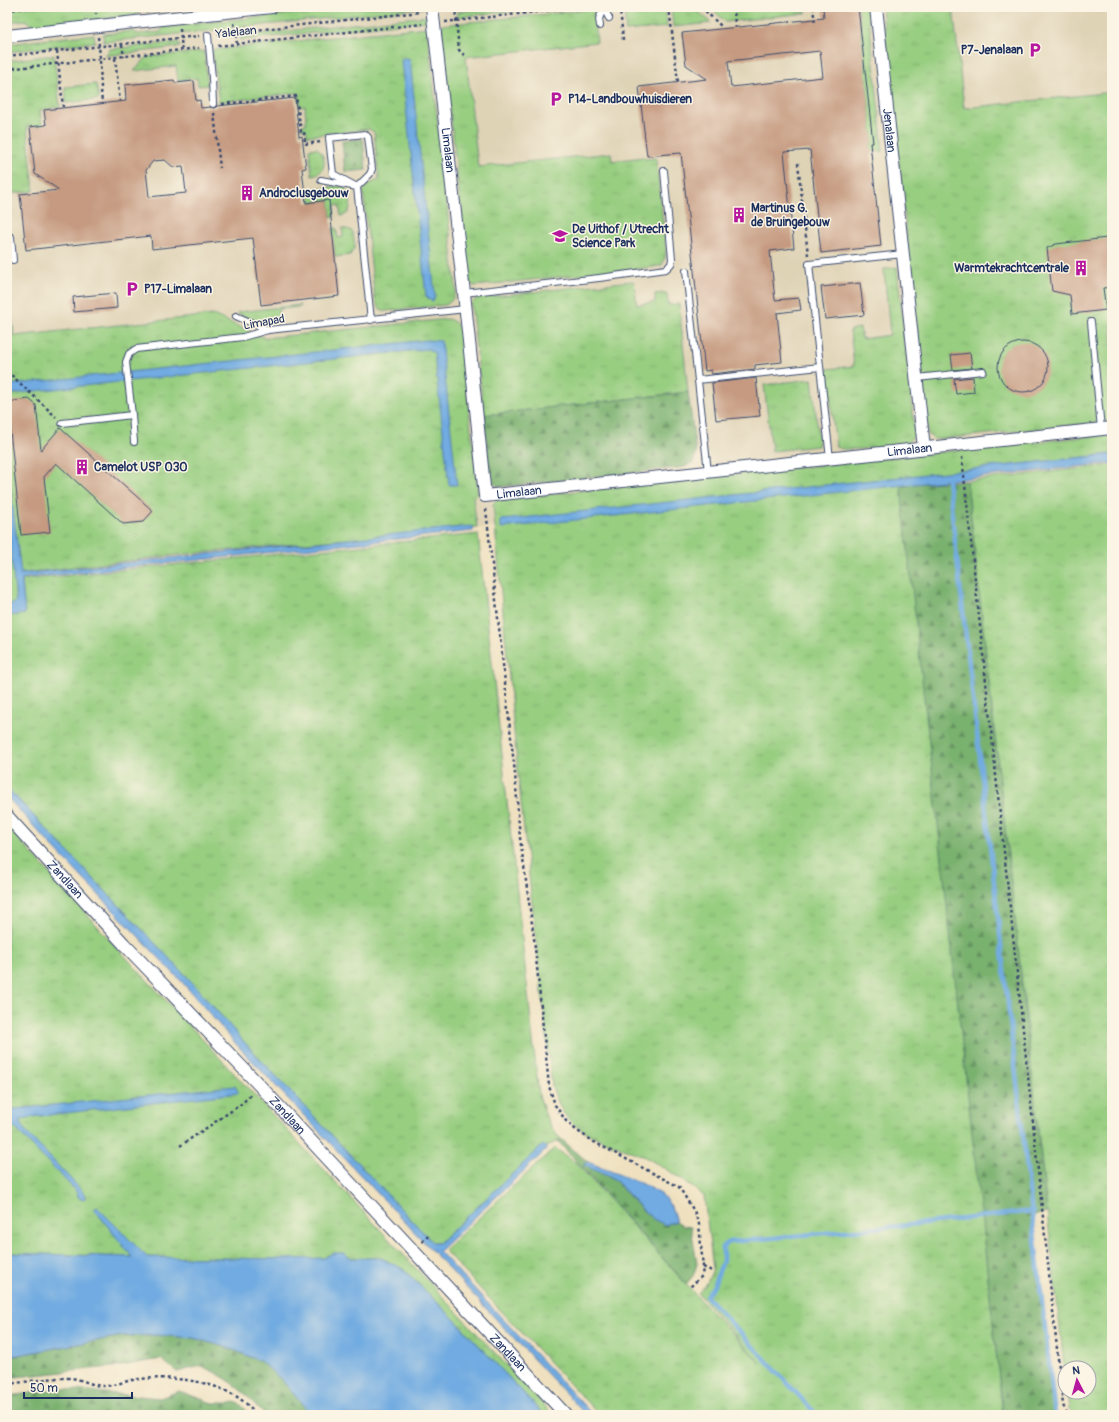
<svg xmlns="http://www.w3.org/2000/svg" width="1119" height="1422" font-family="Pangolin,sans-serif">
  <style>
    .built { fill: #dfd3b6 }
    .grass { fill: url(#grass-tufts); stroke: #597e6f }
    .forest { fill: url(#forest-firs); stroke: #4a7066 }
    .water { fill: #71abe1; stroke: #466da0 }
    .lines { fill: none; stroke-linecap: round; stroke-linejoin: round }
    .stream { stroke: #71abe1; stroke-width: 4.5 }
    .building { fill: #c59a80; fill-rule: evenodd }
    .lane-casing { stroke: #3b4a6d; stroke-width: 8 }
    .street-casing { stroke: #3b4a6d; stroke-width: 14 }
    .path { stroke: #3b4a6d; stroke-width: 2.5; stroke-dasharray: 3 3; stroke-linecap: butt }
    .lane { stroke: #fff; stroke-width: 6 }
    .street { stroke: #fff; stroke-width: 12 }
    .labels { text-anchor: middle; stroke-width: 3; stroke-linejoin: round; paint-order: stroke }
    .street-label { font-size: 12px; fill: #1b2f5e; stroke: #fcf5e5 }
    .poi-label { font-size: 12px; font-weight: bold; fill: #1b2f5e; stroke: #fcf5e5; text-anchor: start }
  </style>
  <defs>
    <pattern id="grass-tufts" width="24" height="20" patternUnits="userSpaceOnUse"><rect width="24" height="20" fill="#97ce80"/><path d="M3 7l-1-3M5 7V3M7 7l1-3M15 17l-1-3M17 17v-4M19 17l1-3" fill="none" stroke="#82b171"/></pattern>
    <pattern id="forest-firs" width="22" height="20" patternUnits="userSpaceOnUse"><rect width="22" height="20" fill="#79b16e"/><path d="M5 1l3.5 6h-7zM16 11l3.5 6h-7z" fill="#62905e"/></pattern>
  </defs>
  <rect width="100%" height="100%" fill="#fcf5e5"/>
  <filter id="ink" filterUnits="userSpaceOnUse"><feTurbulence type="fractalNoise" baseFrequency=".025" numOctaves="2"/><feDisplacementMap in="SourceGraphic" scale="8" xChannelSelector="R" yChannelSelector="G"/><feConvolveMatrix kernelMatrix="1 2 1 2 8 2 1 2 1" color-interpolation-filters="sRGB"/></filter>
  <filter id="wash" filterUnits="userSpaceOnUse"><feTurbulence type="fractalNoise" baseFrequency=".012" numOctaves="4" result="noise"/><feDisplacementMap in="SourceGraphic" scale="16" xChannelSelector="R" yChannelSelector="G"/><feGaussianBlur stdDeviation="0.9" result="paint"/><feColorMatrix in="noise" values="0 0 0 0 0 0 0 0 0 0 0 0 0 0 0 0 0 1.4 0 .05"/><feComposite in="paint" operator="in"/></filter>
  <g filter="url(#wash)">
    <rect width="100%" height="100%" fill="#efe1c0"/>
    <path class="built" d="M 7,7 L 1112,7 L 1112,465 L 7,575 Z"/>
    <path class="grass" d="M 7,7 L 143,7 L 137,15 L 33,27 L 26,20 L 7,22 Z
      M 356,7 L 424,8 L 104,42 L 103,34 L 132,31 L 138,34 L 160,32 L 164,27 Z
      M 502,7 L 551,7 L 458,17 L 457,12 Z
      M 624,7 L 665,7 L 667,27 L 626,31 Z
      M 671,7 L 693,7 L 711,23 L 673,27 Z
      M 710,7 L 806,7 L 806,13 L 725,22 Z
      M 858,7 L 868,7 L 883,151 L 871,152 L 870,143 L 873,142 Z
      M 882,7 L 953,7 L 964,108 L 1112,92 L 1112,421 L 941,439 L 933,439 L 928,434 Z
      M 594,9 L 597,42 L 466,57 L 478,167 L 611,153 L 612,161 L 644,157 L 645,159 L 656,158 L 666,250 L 665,258 L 662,265 L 654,267 L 474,286 L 469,282 L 468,276 L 441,25 Z
      M 427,16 L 427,21 L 241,40 L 240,36 Z
      M 427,27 L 456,288 C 455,296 453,300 446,305 L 385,311 L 379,308 L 375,300 L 363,190 L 369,184 L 379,180 L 374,132 L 369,129 L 307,136 L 306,129 L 302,129 L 302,125 L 306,124 L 305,106 L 300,107 L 298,93 L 219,102 L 212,50 Z
      M 94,34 L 95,42 L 7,52 L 7,44 Z
      M 179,42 L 180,47 L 105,56 L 110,49 Z
      M 204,51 L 208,85 L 198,86 L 197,78 L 178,80 L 176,66 L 134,71 L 147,57 Z
      M 54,55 L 60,107 L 40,110 L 42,126 L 27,127 L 34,191 L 7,194 L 7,61 Z
      M 96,84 L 99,99 L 66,103 L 65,87 Z
      M 317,148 C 324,153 327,165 321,171 C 318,174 315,174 312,175 L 309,149 Z
      M 338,186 L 345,187 C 351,195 353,205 347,214 L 341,216 L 339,205 L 334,206 L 334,217 L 331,217 L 329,200 L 311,202 L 309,189 Z
      M 336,228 L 338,238 L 343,237 L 342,228 L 351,230 L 353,233 L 355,247 L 350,255 L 335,257 L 332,229 Z
      M 897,267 L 915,435 L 906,444 L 862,449 L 842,449 L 836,447 L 827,369 L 854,366 L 850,330 L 860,328 L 862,339 L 890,335 L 884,269 Z
      M 7,274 L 14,336 L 213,315 L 265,338 L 448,319 C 462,324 460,332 462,346 L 478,493 L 473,498 L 477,527 L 177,555 L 14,574 L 16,601 L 13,604 L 7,605 Z
      M 632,281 L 634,282 L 637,305 L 655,302 L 655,294 L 667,293 L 668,305 L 679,304 L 688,392 L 484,415 L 471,304 L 477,298 Z
      M 300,305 L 300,307 L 278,309 L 279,323 L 264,324 L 238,314 L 238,312 Z
      M 812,379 L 819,442 L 818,446 L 772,451 L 764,385 Z
      M 1112,434 L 1112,454 L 932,474 L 904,484 L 1003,1415 L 599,1415 L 444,1250 L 555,1148 L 576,1163 L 693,1292 L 761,1364 L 698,1293 L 707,1283 L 713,1269 L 704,1196 C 686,1182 667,1169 647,1158 C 623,1146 594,1141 572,1123 C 562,1115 556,1098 552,1086 L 518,775 L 493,505 L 496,500 Z
      M 1112,465 L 1112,1415 L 1075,1415 L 1069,1410 L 1067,1392 L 1089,1392 L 1089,1368 L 1065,1368 L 1065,1375 L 967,481 Z
      M 478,534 L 539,1095 C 544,1111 548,1127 561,1139 L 546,1147 L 543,1146 L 439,1243 L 433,1243 L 245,1043 L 188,978 L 7,788 L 7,616 L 25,613 L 22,580 Z
      M 7,826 L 119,950 L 553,1415 L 544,1415 L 455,1320 L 403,1269 L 381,1258 L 285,1259 L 132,1257 L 7,1253 Z"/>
    <path class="forest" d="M 363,139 L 366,170 L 345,172 L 342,141 Z
      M 688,392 L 696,453 L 693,462 L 685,467 L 498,487 L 490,479 L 484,415 Z
      M 967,481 L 1047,1213 L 1033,1215 L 1054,1415 L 1003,1415 L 901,488 L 904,484 Z
      M 561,1139 L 588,1162 L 584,1165 L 614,1179 L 642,1210 L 665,1225 L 676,1221 L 684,1226 L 691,1227 L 697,1264 L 693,1276 L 686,1284 L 558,1141 Z
      M 157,1335 L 193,1338 L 229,1348 L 260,1361 L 282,1380 L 311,1415 L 265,1415 L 245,1394 L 228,1380 L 214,1372 L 201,1366 L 177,1372 L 161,1359 L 121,1366 L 7,1378 L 7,1357 L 122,1336 Z
      M 63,1389 L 160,1398 L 179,1391 L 212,1403 L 230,1403 L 234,1402 L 240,1404 L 251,1415 L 7,1415 L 7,1396 Z"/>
    <path class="water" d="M 403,58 L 407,58 L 410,59 L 435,296 L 433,301 L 431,301 L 426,296 L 401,60 Z
      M 427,340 L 441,341 L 457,485 L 449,485 L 434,353 L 428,349 L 35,391 L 7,395 L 7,385 Z
      M 1112,454 L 1112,463 L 501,528 L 501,520 L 512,519 Z
      M 7,459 L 21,574 L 471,526 L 474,527 L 473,531 L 26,578 L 22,580 L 22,583 L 25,614 L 7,616 L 7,605 L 13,604 L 16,601 L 7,515 Z
      M 7,788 L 188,978 L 245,1043 L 433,1243 L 439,1243 L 543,1145 L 546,1147 L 546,1150 L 439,1251 L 593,1415 L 586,1415 L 405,1222 L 236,1044 L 182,982 L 49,843 L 7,797 Z
      M 235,1086 L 239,1093 L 31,1117 L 20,1120 L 21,1125 L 27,1133 L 82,1191 L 86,1197 L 83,1200 L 79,1198 L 76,1191 L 14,1127 L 7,1122 L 7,1108 L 15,1109 Z
      M 588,1162 L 645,1185 L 661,1194 L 671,1206 L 676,1221 L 665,1225 L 653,1219 L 643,1210 L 614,1179 L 583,1165 Z
      M 97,1207 L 147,1257 L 285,1259 L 324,1258 L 333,1253 L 343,1253 L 351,1258 L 381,1258 L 403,1269 L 455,1320 L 544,1415 L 311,1415 L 282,1380 L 260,1361 L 229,1348 L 193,1338 L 157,1335 L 122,1336 L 7,1357 L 7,1253 L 132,1257 L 94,1209 Z"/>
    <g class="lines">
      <path class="stream" d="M 948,480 L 1055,1415
        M 817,1415 L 706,1296 L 713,1287 L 723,1261 L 723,1247 L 729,1242 L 908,1225 L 1033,1211"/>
    </g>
    <g id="blocks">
      <path class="building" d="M 823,7 L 858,7 L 873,143 L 870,143 L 881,246 L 821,253 L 810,150 L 784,152 L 794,248 L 770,251 L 775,300 L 799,298 L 801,310 L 777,313 L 782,362 L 755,365 L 755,369 L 711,374 L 711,370 L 705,371 L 681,153 L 647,156 L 639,87 L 707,79 L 686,65 L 682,33 L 824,18 ZM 820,51 L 823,77 L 731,87 L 728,61 Z
        M 174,80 L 175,83 L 194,81 L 196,101 L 200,100 L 201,108 L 210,107 L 214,108 L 217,106 L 295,98 L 299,137 L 302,136 L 306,168 L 302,169 L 306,203 L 329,200 L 339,296 L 261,305 L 253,238 L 152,249 L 151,236 L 26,250 L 20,194 L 59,190 L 35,174 L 30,127 L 46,125 L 44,110 L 126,101 L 125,85 ZM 165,160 L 173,167 L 183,166 L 186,193 L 149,197 L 146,170 L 153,161 Z
        M 1107,238 L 1112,239 L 1112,287 L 1103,288 L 1106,310 L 1072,314 L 1070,295 L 1052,291 L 1047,248 L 1056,244 Z
        M 860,283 L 864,315 L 825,319 L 821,287 Z
        M 116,293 L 117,308 L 74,312 L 73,297 Z
        M998 367a25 25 0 1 1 50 0a25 25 0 1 1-50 0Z
        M 970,353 L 972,368 L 953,370 L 951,355 Z
        M 973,377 L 974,392 L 956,394 L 954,379 Z
        M 756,378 L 760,416 L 716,420 L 712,383 Z
        M 29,399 L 36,405 L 41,450 L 60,428 L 153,511 L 143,522 L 123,524 L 56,463 L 44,477 L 50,532 L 21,535 L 7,402 Z"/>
    </g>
  </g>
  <g filter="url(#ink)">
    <use href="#blocks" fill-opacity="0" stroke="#3b4a6d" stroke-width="1"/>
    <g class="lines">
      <g class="lane-casing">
        <path id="lane" d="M 603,7 L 609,18
          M 600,26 L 599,19 L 603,9
          M 208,35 L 212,78 L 213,104
          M 365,134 L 368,137 L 372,169 L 370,174 L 357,187 L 333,174 L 329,138 Z
          M 321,180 L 357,187 L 371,320
          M 11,237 L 13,260
          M 686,271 L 708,472
          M 464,293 L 599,278 L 666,269 L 671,264 L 672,259 L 664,171
          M 236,316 L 268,330
          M 1091,322 L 1101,429
          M 917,378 L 983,371
          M 698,380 L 820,367
          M 132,415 L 134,442
          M 62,423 L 132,415 L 126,362 L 129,354 L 136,349 L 243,337 L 268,330 L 466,309
          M 830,459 L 809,264 L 903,254"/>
      </g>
      <g class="street-casing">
        <g id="street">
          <path id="s1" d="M 432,7 L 464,293 L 485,496 L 1112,428"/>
          <path id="s2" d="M 876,7 L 924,448"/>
          <path d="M 7,36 L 272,7"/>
          <path id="s3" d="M 7,816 L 124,944 L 261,1087 L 566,1415"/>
        </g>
      </g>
      <path class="path" d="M 96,7 L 96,14
        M 455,7 L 459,50 L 466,57
        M 620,7 L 623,40
        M 669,7 L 678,82
        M 701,7 L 721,26
        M 734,7 L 735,27
        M 813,7 L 815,25
        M 444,9 L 466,7
        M 7,10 L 37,7
        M 445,22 L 582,7
        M 234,23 L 237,44
        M 180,29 L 182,50
        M 218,34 L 420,12
        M 98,37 C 101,59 100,81 102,103
        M 122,44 L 124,57
        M 218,46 L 422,24
        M 57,51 L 63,107
        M 7,56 L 199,36
        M 9,56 L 10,68
        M 115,58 L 120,102
        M 7,69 L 199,48
        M 222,104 L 296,96 L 301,132 L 304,132 L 305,144 L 321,142
        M 214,113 L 220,168
        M 798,163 L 808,255
        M 7,371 L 56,417
        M 962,457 L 1063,1405 L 1065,1410 L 1069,1415
        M 486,509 L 515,774 L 520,838 L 534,938 L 549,1086 L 555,1105 L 566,1121 L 576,1130 L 594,1142 L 679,1187 L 694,1211 L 699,1224 L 703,1267 L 702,1276 L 689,1288
        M 180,1146 L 240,1105 L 251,1095
        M 422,1242 L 428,1236
        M 703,1267 L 714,1272
        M 7,1384 C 28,1382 50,1377 71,1378 C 83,1379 94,1387 106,1386 C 117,1385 128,1380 139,1379 C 179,1376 231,1381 257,1415"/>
      <use href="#lane" class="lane"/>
      <use href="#street" class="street"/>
    </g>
  </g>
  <defs>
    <g id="parking-bare" transform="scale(1.2)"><path d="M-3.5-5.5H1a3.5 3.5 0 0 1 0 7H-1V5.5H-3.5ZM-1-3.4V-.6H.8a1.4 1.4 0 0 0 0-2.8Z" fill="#b5179e" stroke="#fcf5e5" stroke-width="2.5" paint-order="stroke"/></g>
    <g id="building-bare" transform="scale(1.2)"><path d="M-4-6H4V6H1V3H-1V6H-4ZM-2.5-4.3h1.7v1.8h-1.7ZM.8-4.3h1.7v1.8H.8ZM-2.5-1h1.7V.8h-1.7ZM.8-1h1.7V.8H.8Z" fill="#b5179e" stroke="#fcf5e5" stroke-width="2.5" paint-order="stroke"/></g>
    <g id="university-bare" transform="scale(1.2)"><path d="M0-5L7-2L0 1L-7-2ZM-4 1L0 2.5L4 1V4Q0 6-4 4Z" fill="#b5179e" stroke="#fcf5e5" stroke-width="2.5" paint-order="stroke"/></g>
  </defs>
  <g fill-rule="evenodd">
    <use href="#parking-bare" x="1035" y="50"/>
    <use href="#parking-bare" x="556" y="99"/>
    <use href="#building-bare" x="247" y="193"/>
    <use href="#building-bare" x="739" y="215"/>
    <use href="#university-bare" x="560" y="236"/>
    <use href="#building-bare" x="1081" y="268"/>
    <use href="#parking-bare" x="132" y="289"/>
    <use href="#building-bare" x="82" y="467"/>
  </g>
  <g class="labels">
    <g class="street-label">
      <text transform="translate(236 32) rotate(-6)" y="4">Yalelaan</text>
      <text dy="4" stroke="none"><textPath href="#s2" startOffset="124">Jenalaan</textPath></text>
      <text dy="4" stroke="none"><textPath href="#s1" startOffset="144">Limalaan</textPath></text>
      <text transform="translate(264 322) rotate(-10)" y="4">Limapad</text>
      <text dy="4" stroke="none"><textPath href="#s1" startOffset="919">Limalaan</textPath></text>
      <text dy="4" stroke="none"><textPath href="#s1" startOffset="526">Limalaan</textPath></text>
      <text dy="4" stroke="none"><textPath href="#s3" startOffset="86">Zandlaan</textPath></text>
      <text dy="4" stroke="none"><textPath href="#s3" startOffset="410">Zandlaan</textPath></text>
      <text dy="4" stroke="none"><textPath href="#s3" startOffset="734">Zandlaan</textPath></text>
    </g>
    <g class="poi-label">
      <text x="1023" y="54" text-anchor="end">P7-Jenalaan</text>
      <text x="568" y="103">P14-Landbouwhuisdieren</text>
      <text x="259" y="197">Androclusgebouw</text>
      <text x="751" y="212">Martinus G.<tspan x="751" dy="14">de Bruingebouw</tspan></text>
      <text x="572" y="233">De Uithof / Utrecht<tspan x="572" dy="14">Science Park</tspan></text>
      <text x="1069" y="272" text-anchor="end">Warmtekrachtcentrale</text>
      <text x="144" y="293">P17-Limalaan</text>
      <text x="94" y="471">Camelot USP 030</text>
    </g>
  </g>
  <rect width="1119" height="1422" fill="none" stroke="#fcf5e5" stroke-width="24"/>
  <g transform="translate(1077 1380) rotate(354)"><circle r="19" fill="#fcf5e5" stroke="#a2a6af"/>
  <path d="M0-3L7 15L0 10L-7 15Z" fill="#b5179e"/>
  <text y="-6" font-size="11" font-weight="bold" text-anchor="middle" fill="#1b2f5e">N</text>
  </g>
  <path d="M24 1392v6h108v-6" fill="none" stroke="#1b2f5e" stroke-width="2"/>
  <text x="30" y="1392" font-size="12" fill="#1b2f5e" stroke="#fcf5e5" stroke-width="3" paint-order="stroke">50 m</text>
</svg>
